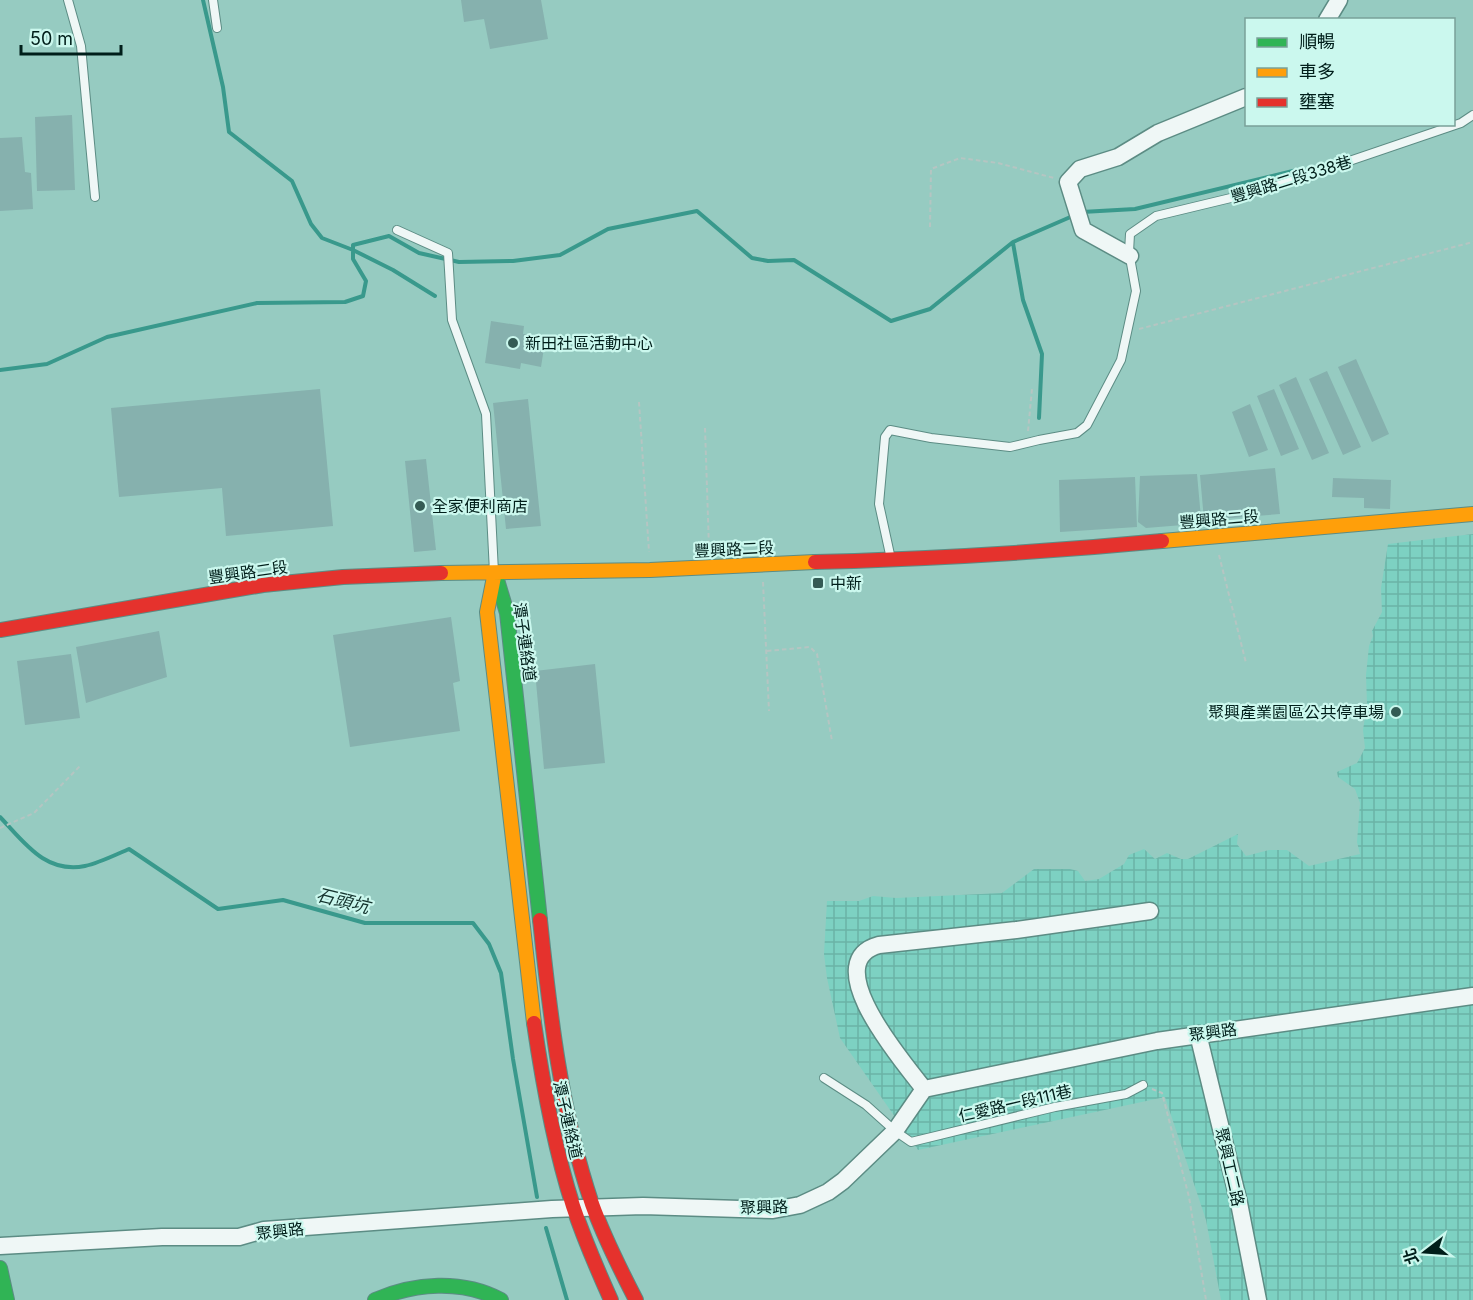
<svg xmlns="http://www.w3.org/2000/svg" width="1473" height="1300" font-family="Inter,'Noto Sans TC',sans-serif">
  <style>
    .industrial { fill: url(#industrial-grid) }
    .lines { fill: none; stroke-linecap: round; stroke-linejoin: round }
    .stream { stroke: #39998c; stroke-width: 4 }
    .building { fill: #86b1ae }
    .lane-casing { stroke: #5c8c84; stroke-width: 10 }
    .street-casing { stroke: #5c8c84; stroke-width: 19 }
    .fast-casing { stroke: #5c8c84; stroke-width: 16 }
    .slow-casing { stroke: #5c8c84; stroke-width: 16 }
    .jam-casing { stroke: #5c8c84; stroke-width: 16 }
    .path { stroke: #b5c5c2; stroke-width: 2; stroke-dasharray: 4.5 3; stroke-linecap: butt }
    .lane { stroke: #eff7f6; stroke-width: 8 }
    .street { stroke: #eff7f6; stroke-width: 16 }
    .fast { stroke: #30b455; stroke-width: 14 }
    .slow { stroke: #ff9f0a; stroke-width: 14 }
    .jam { stroke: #e5322d; stroke-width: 14 }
    .poi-dot { fill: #345b54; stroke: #cbf8ee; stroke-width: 2 }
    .labels { text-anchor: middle; stroke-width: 4.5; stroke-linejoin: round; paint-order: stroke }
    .street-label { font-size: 16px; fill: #001e1a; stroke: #cbf8ee }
    .poi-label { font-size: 16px; fill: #001e1a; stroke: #cbf8ee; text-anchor: start }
    .water-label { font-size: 18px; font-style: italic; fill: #14332d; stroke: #cbf8ee }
  </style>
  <defs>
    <pattern id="industrial-grid" width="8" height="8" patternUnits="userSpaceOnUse" patternTransform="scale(1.5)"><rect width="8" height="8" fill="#7dd1c2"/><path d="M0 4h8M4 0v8" fill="none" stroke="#6ab3a6"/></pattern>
  </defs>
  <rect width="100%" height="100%" fill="#96cbc1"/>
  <path class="industrial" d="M 1473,534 L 1473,1300 L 1221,1300 L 1206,1220 L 1165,1097 L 918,1150 L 840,1038 L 827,978 L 824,954 L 827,901 L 859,901 L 873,896 L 896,898 L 1002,893 L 1034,869 L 1070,869 L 1078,871 L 1085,881 L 1099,879 L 1124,864 L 1129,855 L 1144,849 L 1155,859 L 1167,853 L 1181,859 L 1188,859 L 1238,834 L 1237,844 L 1246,856 L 1269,850 L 1287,850 L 1309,866 L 1360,854 L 1357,842 L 1360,803 L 1355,789 L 1338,777 L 1337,772 L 1357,763 L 1365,748 L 1363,730 L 1367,704 L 1366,675 L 1369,646 L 1373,636 L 1372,631 L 1382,612 L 1381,588 L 1388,544 Z"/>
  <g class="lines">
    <path class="stream" d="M 203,0 L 223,87 L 229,132 L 292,181 L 311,224 L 322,238 L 353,250 L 393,270 L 435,296
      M 1082,212 L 1135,209 L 1301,169
      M 1013,243 L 1023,300 L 1042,354 L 1039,418
      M 0,370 L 47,364 L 107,337 L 257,303 L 345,302 L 363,296 L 366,281 L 353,259 L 353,245 L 389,236 L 419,253 L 459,262 L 513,261 L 560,255 L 608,229 L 697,211 L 752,258 L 768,261 L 794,260 L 891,321 L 930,309 L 1013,242 L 1075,215
      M 0,817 C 24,842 45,874 85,866 C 99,863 115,855 129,849 L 218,909 L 283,900 L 365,923 L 473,923 L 489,944 L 501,973 L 513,1059 L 537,1197
      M 546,1228 L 567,1300"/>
  </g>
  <path class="building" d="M 461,0 L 541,0 L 548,39 L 490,49 L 484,19 L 464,22 Z
    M 72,115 L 75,190 L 37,191 L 35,117 Z
    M 22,137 L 25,172 L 31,173 L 33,209 L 0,211 L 0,138 Z
    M 491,321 L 524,326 L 523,334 L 539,335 L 536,346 L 544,348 L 541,367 L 521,363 L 520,369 L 485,363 Z
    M 1356,359 L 1389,434 L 1372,442 L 1338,367 Z
    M 1327,371 L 1361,447 L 1343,455 L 1309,379 Z
    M 1296,377 L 1329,453 L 1312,460 L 1279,385 Z
    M 320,389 L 333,526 L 226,536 L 222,488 L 119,497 L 111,408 Z
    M 1274,389 L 1299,449 L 1281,456 L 1257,396 Z
    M 528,399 L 541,526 L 506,529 L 493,403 Z
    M 1250,404 L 1268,450 L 1249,457 L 1232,412 Z
    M 426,459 L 436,550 L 414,552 L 405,461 Z
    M 1275,468 L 1280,514 L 1204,520 L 1200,475 Z
    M 1197,474 L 1201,518 L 1195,524 L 1146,528 L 1138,522 L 1140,476 Z
    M 1135,477 L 1137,527 L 1060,532 L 1059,480 Z
    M 1333,478 L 1391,480 L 1390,509 L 1364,508 L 1364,498 L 1332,497 Z
    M 451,617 L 460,681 L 453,683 L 460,731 L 350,747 L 333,635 Z
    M 159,631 L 167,677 L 86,703 L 76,647 Z
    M 71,654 L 80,718 L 25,725 L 17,661 Z
    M 595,664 L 605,763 L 544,769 L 535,671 Z"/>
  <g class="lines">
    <g class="lane-casing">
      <path id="lane" d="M 68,0 L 81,46 L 95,197
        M 213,0 L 217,28
        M 397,230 L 448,253 L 452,320 L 486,414 L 494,572
        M 891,559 L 879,504 L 885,437 L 890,430 L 931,438 L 1010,447 L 1039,440 L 1077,433 L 1087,425 L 1121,360 L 1136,291 L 1129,252 L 1130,234 L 1156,216 L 1264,190 L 1461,123 L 1473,115
        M 824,1078 L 866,1105 L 895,1131 L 911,1142 L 1055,1107 L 1126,1094 L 1143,1085"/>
    </g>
    <g class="street-casing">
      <path id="street" d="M 1327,20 L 1339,0
        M 1130,256 L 1083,230 L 1068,182 L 1080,169 L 1118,157 L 1158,133 L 1246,97
        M 1198,1034 L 1239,1203 L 1258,1300
        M 924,1089 C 905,1064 816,962 879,945 L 1016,930 L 1150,911
        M 0,1246 L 162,1237 L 239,1237 L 264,1230 L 552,1209 L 643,1206 L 773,1210 L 800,1205 L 828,1192 L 843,1181 L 895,1131 L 924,1089 L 1157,1041 L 1473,996"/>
    </g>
    <g class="fast-casing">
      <path id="fast" d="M 495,573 L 507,613 L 540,920
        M 0,1268 L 7,1300
        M 375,1300 C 414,1283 462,1279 501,1300"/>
    </g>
    <g class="slow-casing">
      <path id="slow" d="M 1162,541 L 1473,514
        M 441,573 L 650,570 L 815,562
        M 494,577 L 487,612 L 534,1023"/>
    </g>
    <g class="jam-casing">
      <path id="jam" d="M 815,562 C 931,559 1047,552 1162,541
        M 0,630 L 263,585 L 343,577 L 441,573
        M 540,920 C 550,1015 561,1112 592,1204 C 604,1237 620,1269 636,1300
        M 534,1023 C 543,1085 554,1147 573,1206 C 584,1239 597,1269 611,1300"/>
    </g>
    <path class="path" d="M 930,227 L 931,169 L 960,158 L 998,163 L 1054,178
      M 1139,329 L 1473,242
      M 639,402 L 649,552
      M 705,428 L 709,548
      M 1028,431 L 1032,389
      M 1219,555 L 1246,663
      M 763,582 L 769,711
      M 767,651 L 810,647 L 817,654 L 832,741
      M 0,828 L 34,813 L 81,765
      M 1152,1089 L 1162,1093 L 1189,1197 L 1206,1300"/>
    <use href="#lane" class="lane"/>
    <use href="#street" class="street"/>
    <use href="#fast" class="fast"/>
    <use href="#slow" class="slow"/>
    <use href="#jam" class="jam"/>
  </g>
  <g class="poi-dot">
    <circle cx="513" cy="343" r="6"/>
    <circle cx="420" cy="506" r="6"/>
    <rect x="812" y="577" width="12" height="12" rx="3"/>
    <circle cx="1396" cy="712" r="6"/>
  </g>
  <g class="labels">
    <g class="street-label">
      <text transform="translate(1291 179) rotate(-17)" y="6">豐興路二段338巷</text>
      <text transform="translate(1219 519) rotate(-5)" y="6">豐興路二段</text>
      <text transform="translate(734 549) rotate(-3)" y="6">豐興路二段</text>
      <text transform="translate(248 572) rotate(-8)" y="6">豐興路二段</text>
      <text transform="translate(525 642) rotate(82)" y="6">潭子連絡道</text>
      <text transform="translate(1213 1032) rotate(-8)" y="6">聚興路</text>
      <text transform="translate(1015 1103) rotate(-13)" y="6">仁愛路一段111巷</text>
      <text transform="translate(568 1120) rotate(77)" y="6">潭子連絡道</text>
      <text transform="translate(1230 1167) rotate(77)" y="6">聚興工二路</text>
      <text transform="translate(764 1207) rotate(-2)" y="6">聚興路</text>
      <text transform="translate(280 1231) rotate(-7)" y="6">聚興路</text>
    </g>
    <g class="poi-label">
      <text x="525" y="349">新田社區活動中心</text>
      <text x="432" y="512">全家便利商店</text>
      <text x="830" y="589">中新</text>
      <text x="1384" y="718" text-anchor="end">聚興產業園區公共停車場</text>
    </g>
    <g class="water-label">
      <text transform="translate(343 901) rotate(14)" y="6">石頭坑</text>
    </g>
  </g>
  <rect x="1245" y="18" width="210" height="108" fill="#cbf8ee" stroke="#7aa199" stroke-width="1.5"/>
  <rect x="1257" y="38" width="30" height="9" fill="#30b455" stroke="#7aa199" stroke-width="1.5"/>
  <text x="1299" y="48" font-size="18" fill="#001e1a">順暢</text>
  <rect x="1257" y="68" width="30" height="9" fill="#ff9f0a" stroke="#7aa199" stroke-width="1.5"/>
  <text x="1299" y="78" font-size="18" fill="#001e1a">車多</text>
  <rect x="1257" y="98" width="30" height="9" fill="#e5322d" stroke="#7aa199" stroke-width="1.5"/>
  <text x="1299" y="108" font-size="18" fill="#001e1a">壅塞</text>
  <g transform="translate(1425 1252) rotate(253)" stroke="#cbf8ee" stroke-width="4.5" paint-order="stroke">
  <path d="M0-4.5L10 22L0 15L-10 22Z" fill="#001e1a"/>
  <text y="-9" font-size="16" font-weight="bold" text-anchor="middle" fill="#001e1a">北</text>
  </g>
  <path d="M21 45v9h100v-9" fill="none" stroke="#001e1a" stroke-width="3"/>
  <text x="30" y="45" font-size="18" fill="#001e1a" stroke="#cbf8ee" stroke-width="4.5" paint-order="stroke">50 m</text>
</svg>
